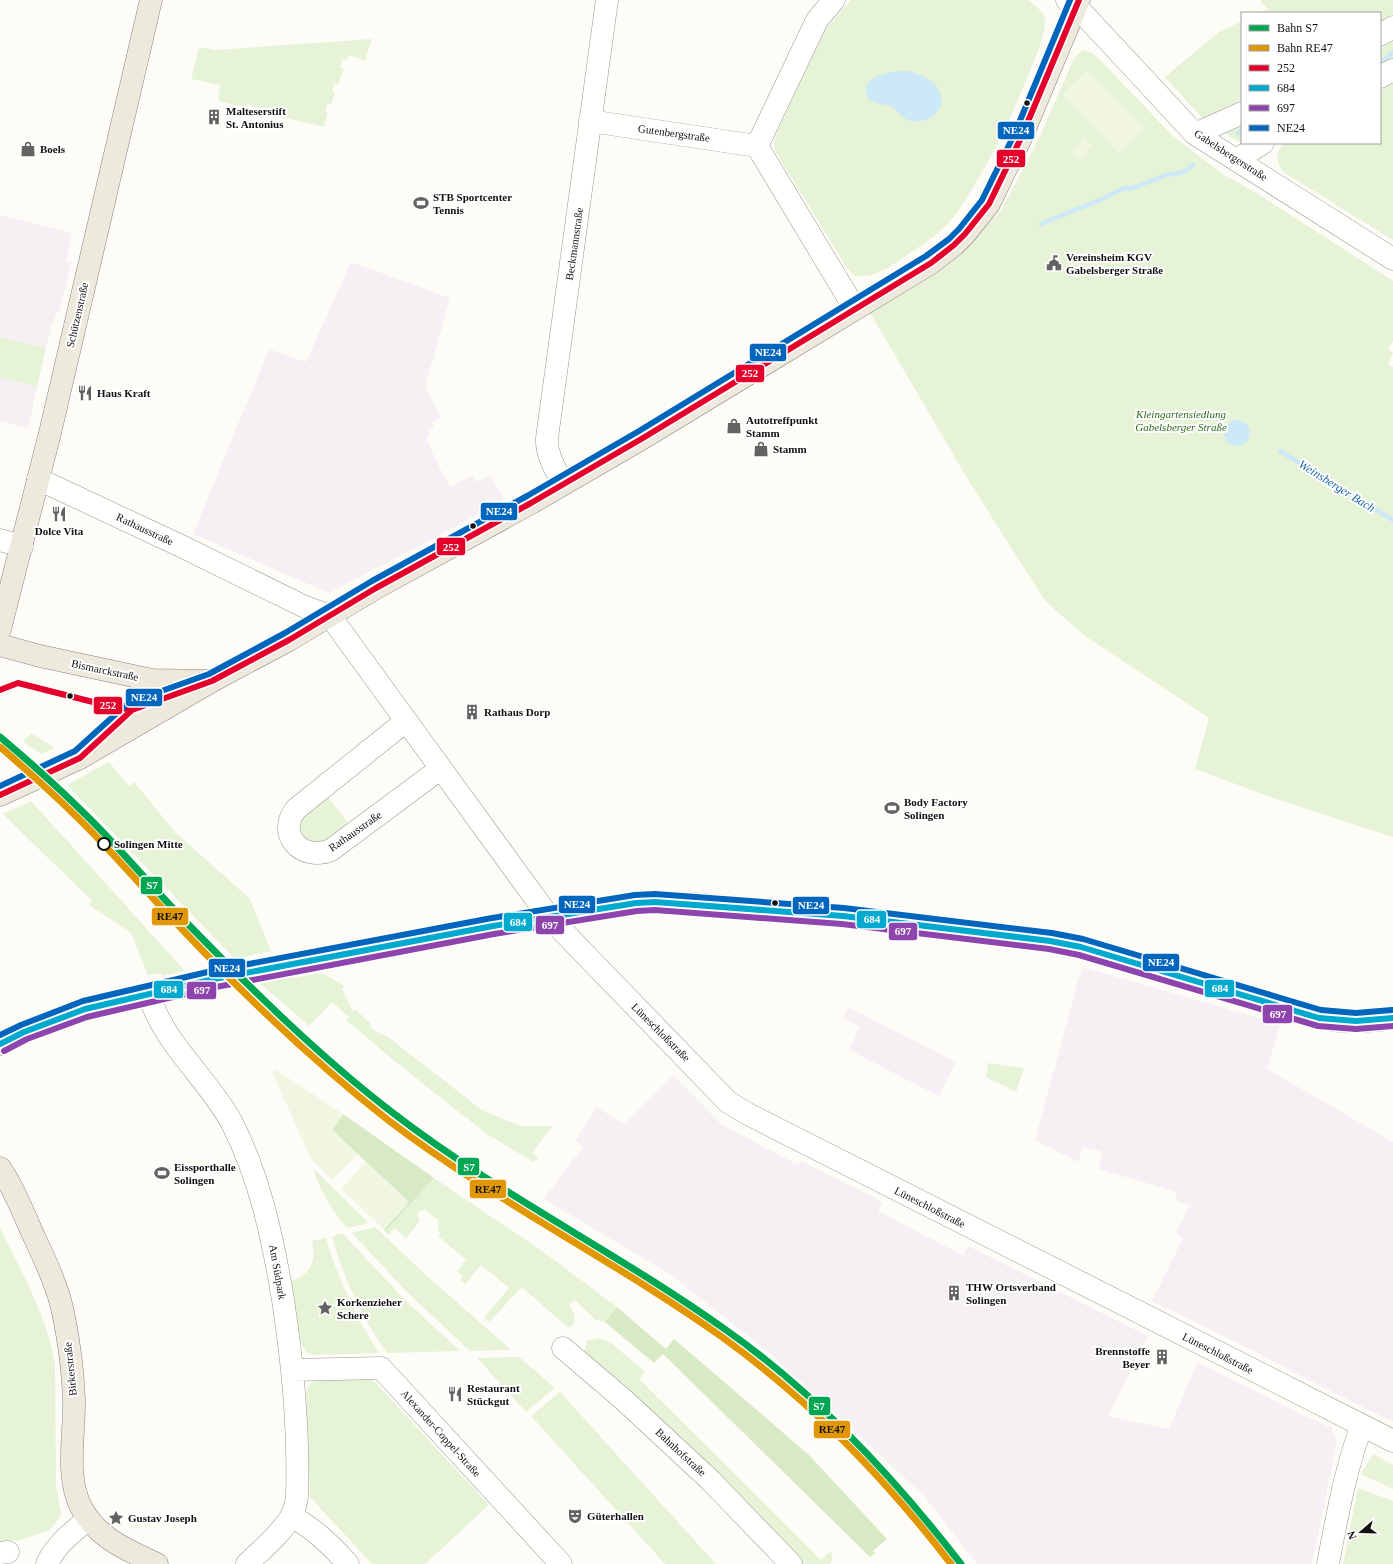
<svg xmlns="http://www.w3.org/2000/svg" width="1393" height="1564" font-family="'Times New Roman',serif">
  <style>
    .industrial { fill: #f5f0f3 }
    .green { fill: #e7f3d7 }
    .forest { fill: #d8eac5 }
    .pitch { fill: #f0f6e1 }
    .water { fill: #cde8f7 }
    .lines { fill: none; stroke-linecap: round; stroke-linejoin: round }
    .stream { stroke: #cde8f7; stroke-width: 4.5 }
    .minor-casing { stroke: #979795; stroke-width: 23 }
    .major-casing { stroke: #858482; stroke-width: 23 }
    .minor { stroke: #fffffe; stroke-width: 22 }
    .major { stroke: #ede9dc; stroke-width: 22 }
    .bus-1-casing { stroke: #fff; stroke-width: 9 }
    .bus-2-casing { stroke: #fff; stroke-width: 9 }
    .bus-3-casing { stroke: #fff; stroke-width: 9 }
    .bus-4-casing { stroke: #fff; stroke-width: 9 }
    .bus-1 { stroke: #e4002b; stroke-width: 6 }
    .bus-2 { stroke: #00a9ce; stroke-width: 6 }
    .bus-3 { stroke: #8e44ad; stroke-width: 6 }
    .bus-4 { stroke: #0065bd; stroke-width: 6 }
    .rail-1-casing { stroke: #fff; stroke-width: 10 }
    .rail-2-casing { stroke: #fff; stroke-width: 10 }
    .rail-1 { stroke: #00a651; stroke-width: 7 }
    .rail-2 { stroke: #e09702; stroke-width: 7 }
    .bus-dot { fill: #111; stroke: #fff; stroke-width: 1.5 }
    .stop-dot { fill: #fff; stroke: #111; stroke-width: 2 }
    .labels { text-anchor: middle; stroke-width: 4; stroke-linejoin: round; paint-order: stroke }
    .poi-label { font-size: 11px; font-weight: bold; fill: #111; stroke: #fff; text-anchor: start }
    .street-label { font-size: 11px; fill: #111; stroke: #fff }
    .park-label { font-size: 11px; font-style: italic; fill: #2f6b1f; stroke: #fff }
    .stop-label { font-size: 11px; font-weight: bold; fill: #111; stroke: #fff; text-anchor: start }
    .water-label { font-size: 12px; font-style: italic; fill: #1768a6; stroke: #fff }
    .line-badge { stroke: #fff; stroke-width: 1.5 }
    .badge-label { font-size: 11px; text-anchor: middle; font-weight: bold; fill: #fff }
    .pale-badge-label { font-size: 11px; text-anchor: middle; font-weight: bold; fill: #111 }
  </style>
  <rect width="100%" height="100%" fill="#fdfcf7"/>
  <path class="industrial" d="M 0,215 L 72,233 L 66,261 L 72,262 L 59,313 L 56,313 L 54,321 L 52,321 L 28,428 L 0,421 Z
    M 351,262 L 450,298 L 425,387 L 441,418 L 432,422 L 434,427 L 428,430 L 429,435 L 426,437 L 435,459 L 450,487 L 473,475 L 477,482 L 490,475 L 504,499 L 453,528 L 329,593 L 193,534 L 269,349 L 306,362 Z
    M 1082,967 L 1280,1024 L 1267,1069 L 1393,1142 L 1393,1422 L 1291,1371 L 1258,1353 L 1152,1301 L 1183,1238 L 1176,1233 L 1190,1205 L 1175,1200 L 1177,1192 L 1099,1169 L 1103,1152 L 1083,1147 L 1078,1162 L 1035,1140 Z
    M 848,1007 L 956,1062 L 939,1096 L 849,1050 L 860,1027 L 843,1018 Z
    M 673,1075 L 722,1125 L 798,1165 L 801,1161 L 883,1202 L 878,1211 L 958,1253 L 963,1255 L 968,1246 L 1148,1336 L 1108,1416 L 1169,1429 L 1197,1362 L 1305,1416 L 1332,1428 L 1337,1442 L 1312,1564 L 977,1564 L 924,1496 L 772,1355 L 671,1275 L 544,1199 L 583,1147 L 575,1140 L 587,1123 L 596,1107 L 624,1124 Z"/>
  <path class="green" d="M 851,0 L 1028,0 C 1035,6 1044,11 1045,20 C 1047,32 1032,66 1027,78 C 1012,116 994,154 972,189 C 965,202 957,213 948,224 C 935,237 919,247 904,257 C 889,268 874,278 855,276 L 847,268 L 775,151 L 774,141 L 776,134 L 824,31 Z
    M 1260,0 L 1393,0 L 1393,14 L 1380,22 L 1380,13 L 1260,13 L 1268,9 Z
    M 1242,21 L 1242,100 L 1203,119 L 1165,77 L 1219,32 Z
    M 372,39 L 365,61 L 349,55 L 347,60 L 343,59 L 340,67 L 344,69 L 338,84 L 335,83 L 332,91 L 335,92 L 331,105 L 327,104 L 325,112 L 328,113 L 324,127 L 257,111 L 258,107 L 247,104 L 246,108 L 218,101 L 220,85 L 191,79 L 199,47 L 215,50 Z
    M 1393,41 L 1393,64 L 1380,72 L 1380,49 Z
    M 1084,50 L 1092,53 L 1105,65 L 1172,135 L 1221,173 L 1258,194 L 1393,281 L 1393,341 L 1388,348 L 1393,353 L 1388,364 L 1393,367 L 1393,837 L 1279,800 L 1195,769 L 1209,718 L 1085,636 L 1045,601 L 970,483 L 869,311 L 956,254 L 1001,211 L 1041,134 L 1074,58 L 1081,51 Z
    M 1393,83 L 1393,240 L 1283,172 C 1276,161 1275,151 1284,143 L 1380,143 L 1380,91 Z
    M 1242,121 L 1242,143 L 1245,143 L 1243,144 L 1220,131 Z
    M 0,337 L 46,348 L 37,386 L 0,378 Z
    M 31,733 L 55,748 L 41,754 L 23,742 Z
    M 109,762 L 129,786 L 134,782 L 176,833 L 250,899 L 271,951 L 235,959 L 67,785 Z
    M 324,792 L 352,828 L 315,850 L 293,825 Z
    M 31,801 L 185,971 L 162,976 L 161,973 L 148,975 L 131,933 L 89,905 L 92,901 L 3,814 Z
    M 323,973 L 346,987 L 342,989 L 353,1011 L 356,1010 L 372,1025 L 370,1028 L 388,1037 L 482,1110 L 520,1126 L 552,1126 L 532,1153 L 539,1158 L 533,1162 L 484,1132 L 391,1058 L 346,1020 L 349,1017 L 332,1002 L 309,1026 L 261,984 L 283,979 Z
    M 988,1063 L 1024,1068 L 1016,1092 L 986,1077 Z
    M 313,1168 L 369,1223 L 347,1228 C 331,1209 320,1191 313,1168 Z
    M 434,1178 L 538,1248 L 617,1307 L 605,1322 L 596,1320 L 575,1300 L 569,1304 L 574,1314 L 575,1323 L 568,1328 L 522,1287 L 489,1322 L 484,1318 L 509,1288 L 481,1265 L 465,1284 L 460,1280 L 463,1276 L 457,1271 L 466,1260 L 438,1236 L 440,1233 L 438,1231 L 438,1220 L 425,1210 L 421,1210 L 417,1214 L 420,1221 L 406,1238 L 394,1228 L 389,1235 L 385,1232 Z
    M 0,1227 C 20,1270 47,1316 55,1363 L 56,1487 L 61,1512 L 60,1516 L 55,1524 L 48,1531 L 20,1540 L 0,1541 Z
    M 375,1227 L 427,1276 L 511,1350 L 470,1351 L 406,1291 L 352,1233 Z
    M 338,1234 L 343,1234 L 408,1303 L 460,1351 L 387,1353 C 362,1318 344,1279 332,1237 Z
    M 326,1238 C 338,1279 356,1317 379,1353 L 314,1355 L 306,1352 L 301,1344 L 290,1281 C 312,1274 316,1262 312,1241 Z
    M 598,1338 L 610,1342 L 645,1372 L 639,1379 L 641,1381 L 821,1560 L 831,1551 L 833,1560 L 830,1564 L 802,1564 L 584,1352 L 587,1341 Z
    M 519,1357 L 555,1388 L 526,1412 L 477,1358 Z
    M 371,1378 L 489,1505 L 425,1564 L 372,1564 L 310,1497 L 306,1393 C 308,1385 311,1383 318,1379 Z
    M 560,1392 L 716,1564 L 665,1564 L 531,1416 Z
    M 1373,1454 L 1393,1465 L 1393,1489 L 1361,1474 Z
    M 1358,1488 L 1393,1501 L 1393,1564 L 1343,1564 Z"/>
  <path class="forest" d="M 343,1114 L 434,1178 L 385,1232 L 384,1229 L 409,1202 L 332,1130 Z
    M 617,1307 L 666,1349 L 674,1339 L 809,1455 L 887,1539 L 873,1551 L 875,1553 L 870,1557 L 663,1354 L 654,1363 L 605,1322 Z"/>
  <path class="pitch" d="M 1087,70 L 1144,129 L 1119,153 L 1062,94 Z
    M 1084,139 L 1092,145 L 1080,160 L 1072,154 Z
    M 276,1070 L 343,1114 L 332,1130 L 358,1154 L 332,1180 L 311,1159 L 307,1150 L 272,1072 Z
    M 366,1162 L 409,1202 L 384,1229 L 341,1189 Z"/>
  <path class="water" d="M 908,71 C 917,74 931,78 937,87 C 950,106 933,124 912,121 C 900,119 898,109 890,106 C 883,104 876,104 869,100 L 866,93 L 866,87 C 872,73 895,71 908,71 Z
    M1224 433a13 13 0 1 1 26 0a13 13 0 1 1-26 0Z"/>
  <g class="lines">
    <path class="stream" d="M 1380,64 L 1393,52
      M 1238,133 L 1242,130
      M 1041,224 L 1102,199 L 1122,189 L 1133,188 L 1166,175 L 1184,172 L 1193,165
      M 1280,451 L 1393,520"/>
    <g class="minor-casing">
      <path id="minor" d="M 834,0 L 817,20 L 757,146 L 855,309
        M 1067,0 L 1076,6 L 1195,134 L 1393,259
        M 1380,35 L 1393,27
        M 1380,77 L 1393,70
        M 590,121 L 757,146
        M 1195,134 L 1242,113
        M 1236,160 L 1263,143
        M 38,479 L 179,545 L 303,606 L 330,616 L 549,917 L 728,1102 L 748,1114 L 1393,1441
        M 563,484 C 556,470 546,455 547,438 L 607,0
        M 0,540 L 22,546
        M 406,721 L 296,809 C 276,835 302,862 331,850 L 440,769
        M 149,994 C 163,1044 208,1078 232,1123 C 260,1178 273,1239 283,1300 C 293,1365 299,1431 297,1496 C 296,1503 295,1509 292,1515 C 284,1531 260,1551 247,1564
        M 563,1348 L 624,1400 L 710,1480 L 791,1564
        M 293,1370 L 381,1368 L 561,1564
        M 292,1516 C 316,1531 329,1543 348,1564
        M 0,1553 L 8,1552
        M 47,1564 C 55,1545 73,1532 88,1519
        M 1328,1564 C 1337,1517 1345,1470 1362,1425"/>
    </g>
    <g class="major-casing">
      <path id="major" d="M 0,629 L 50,433 L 151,0
        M 0,645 L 40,656 L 152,680 L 212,681
        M 0,795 L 80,758 L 212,681 L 289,640 L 376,588 L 531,503 L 643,438 L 931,263 L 954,245 L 965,234 L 989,204 L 1021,138 L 1079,0
        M 0,1044 L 24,1032 L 85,1009 L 214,979 L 493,926 L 636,903 L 655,902 L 694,904 L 843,916 L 1050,941 L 1081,947 L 1180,976 L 1319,1018 C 1344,1023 1368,1022 1393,1018
        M 0,1168 C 13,1187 22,1209 31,1230 C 43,1256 57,1284 63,1312 C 69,1341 73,1370 74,1399 C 75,1434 65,1475 81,1507 C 97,1538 127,1550 157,1564"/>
    </g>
    <use href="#minor" class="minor"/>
    <use href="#major" class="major"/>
    <g class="bus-1-casing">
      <path id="bus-1" d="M 0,690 L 18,683 L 93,702 L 132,710 L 158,700
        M 0,795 L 80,758 L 132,710 L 212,681 L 289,640 L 376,588 L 531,503 L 643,438 L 931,263 L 954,245 L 965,234 L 989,204 L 1021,138 L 1079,0"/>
    </g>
    <g class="bus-2-casing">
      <path id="bus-2" d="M 0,1044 L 24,1032 L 85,1009 L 214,979 L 493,926 L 636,903 L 655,902 L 843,916 L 1050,941 L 1081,947 L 1319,1018 L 1356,1021 L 1393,1018"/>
    </g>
    <g class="bus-3-casing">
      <path id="bus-3" d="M 4,1051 L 27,1039 L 87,1017 L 216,987 L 494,934 L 637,911 L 655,910 L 842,924 L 1049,949 L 1079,955 L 1318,1026 L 1356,1029 L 1393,1026"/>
    </g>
    <g class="bus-4-casing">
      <path id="bus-4" d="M 0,786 L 75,751 L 128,703 L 209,674 L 285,633 L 372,581 L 527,496 L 639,431 L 926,256 L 949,239 L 959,229 L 982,200 L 1014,135 L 1070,0
        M 0,1035 L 21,1025 L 83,1001 L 212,971 L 492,918 L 635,895 L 655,894 L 844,908 L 1052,933 L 1083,939 L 1321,1010 L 1356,1013 L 1392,1010"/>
    </g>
    <use href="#bus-1" class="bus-1"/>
    <use href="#bus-2" class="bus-2"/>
    <use href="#bus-3" class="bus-3"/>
    <use href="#bus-4" class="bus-4"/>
    <g class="rail-1-casing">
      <path id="rail-1" d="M 0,737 C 31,763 61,790 90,819 C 123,852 153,888 186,922 C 251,989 319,1056 393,1113 C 498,1194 618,1253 726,1330 C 817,1394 893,1476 961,1564"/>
    </g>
    <g class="rail-2-casing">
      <path id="rail-2" d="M 0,747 C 29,772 57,797 84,824 C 117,857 147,893 179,926 C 244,995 314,1062 388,1120 C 494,1201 614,1260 722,1337 C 811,1401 885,1478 951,1564"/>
    </g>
    <use href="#rail-1" class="rail-1"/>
    <use href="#rail-2" class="rail-2"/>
  </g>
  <defs>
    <g id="building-bare" transform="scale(1.2)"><path d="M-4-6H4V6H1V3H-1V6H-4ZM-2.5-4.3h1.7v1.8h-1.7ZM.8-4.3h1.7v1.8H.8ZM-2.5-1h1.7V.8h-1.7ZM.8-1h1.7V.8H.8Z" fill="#646362" stroke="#fff" stroke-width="2.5" paint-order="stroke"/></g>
    <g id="shop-bare" transform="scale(1.2)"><path d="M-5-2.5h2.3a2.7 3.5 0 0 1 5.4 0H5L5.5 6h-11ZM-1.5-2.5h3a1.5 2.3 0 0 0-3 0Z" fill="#646362" stroke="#fff" stroke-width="2.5" paint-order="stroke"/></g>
    <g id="stadium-bare" transform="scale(1.2)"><path d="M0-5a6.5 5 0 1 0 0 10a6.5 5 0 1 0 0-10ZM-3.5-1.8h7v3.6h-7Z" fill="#646362" stroke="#fff" stroke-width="2.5" paint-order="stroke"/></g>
    <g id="civic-bare" transform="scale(1.2)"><path d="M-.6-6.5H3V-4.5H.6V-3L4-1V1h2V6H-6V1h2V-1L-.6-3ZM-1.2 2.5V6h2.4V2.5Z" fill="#646362" stroke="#fff" stroke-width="2.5" paint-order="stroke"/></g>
    <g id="restaurant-bare" transform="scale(1.2)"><path d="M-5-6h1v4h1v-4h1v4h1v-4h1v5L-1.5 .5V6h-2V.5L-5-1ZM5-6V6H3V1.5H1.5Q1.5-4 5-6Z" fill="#646362" stroke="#fff" stroke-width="2.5" paint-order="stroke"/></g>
    <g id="sight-bare" transform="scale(1.2)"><path d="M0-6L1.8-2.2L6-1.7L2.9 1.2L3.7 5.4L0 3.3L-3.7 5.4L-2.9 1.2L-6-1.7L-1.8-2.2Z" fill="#646362" stroke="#fff" stroke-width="2.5" paint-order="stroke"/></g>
    <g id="theatre-bare" transform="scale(1.2)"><path d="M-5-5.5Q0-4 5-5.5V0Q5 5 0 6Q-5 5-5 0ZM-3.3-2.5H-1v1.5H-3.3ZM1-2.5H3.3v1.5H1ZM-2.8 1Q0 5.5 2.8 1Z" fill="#646362" stroke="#fff" stroke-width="2.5" paint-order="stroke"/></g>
  </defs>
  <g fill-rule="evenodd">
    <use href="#building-bare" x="214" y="117"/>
    <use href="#shop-bare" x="28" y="149"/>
    <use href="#stadium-bare" x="421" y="203"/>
    <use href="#civic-bare" x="1054" y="263"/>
    <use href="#restaurant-bare" x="85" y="393"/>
    <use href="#shop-bare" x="734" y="426"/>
    <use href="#shop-bare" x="761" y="449"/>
    <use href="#restaurant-bare" x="59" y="514"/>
    <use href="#building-bare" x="472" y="712"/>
    <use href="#stadium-bare" x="892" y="808"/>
    <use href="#stadium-bare" x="162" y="1173"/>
    <use href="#building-bare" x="954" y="1293"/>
    <use href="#sight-bare" x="325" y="1308"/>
    <use href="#building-bare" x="1162" y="1357"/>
    <use href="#restaurant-bare" x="455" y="1394"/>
    <use href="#theatre-bare" x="575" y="1516"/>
    <use href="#sight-bare" x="116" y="1518"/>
  </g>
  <g class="bus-dot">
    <circle cx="1027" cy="103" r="3.5"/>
    <circle cx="473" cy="526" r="3.5"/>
    <circle cx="70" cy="696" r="3.5"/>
    <circle cx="775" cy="903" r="3.5"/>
  </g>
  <circle class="stop-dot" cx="104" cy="844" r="6"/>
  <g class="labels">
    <g class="poi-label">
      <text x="226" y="115">Malteserstift<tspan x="226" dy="13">St. Antonius</tspan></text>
      <text x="40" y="153">Boels</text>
      <text x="433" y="201">STB Sportcenter<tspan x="433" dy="13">Tennis</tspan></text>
      <text x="1066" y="261">Vereinsheim KGV<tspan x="1066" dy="13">Gabelsberger Straße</tspan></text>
      <text x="97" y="397">Haus Kraft</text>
      <text x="746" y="424">Autotreffpunkt<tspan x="746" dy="13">Stamm</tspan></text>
      <text x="773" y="453">Stamm</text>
      <text x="59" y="535" text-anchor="middle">Dolce Vita</text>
      <text x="484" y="716">Rathaus Dorp</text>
      <text x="904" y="806">Body Factory<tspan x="904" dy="13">Solingen</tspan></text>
      <text x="174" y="1171">Eissporthalle<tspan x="174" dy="13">Solingen</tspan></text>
      <text x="966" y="1291">THW Ortsverband<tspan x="966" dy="13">Solingen</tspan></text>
      <text x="337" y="1306">Korkenzieher<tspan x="337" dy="13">Schere</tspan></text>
      <text x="1150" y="1355" text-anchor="end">Brennstoffe<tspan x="1150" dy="13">Beyer</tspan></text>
      <text x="467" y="1392">Restaurant<tspan x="467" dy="13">Stückgut</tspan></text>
      <text x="587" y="1520">Güterhallen</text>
      <text x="128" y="1522">Gustav Joseph</text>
    </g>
    <g class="street-label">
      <text transform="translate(674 133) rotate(8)" y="4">Gutenbergstraße</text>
      <text transform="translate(1231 155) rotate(33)" y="4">Gabelsbergerstraße</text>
      <text transform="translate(574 244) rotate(-82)" y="4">Beckmannstraße</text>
      <text transform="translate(77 315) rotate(-77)" y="4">Schützenstraße</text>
      <text transform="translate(145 529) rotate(25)" y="4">Rathausstraße</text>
      <text transform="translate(105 670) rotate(12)" y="4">Bismarckstraße</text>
      <text transform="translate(355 831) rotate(-35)" y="4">Rathausstraße</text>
      <text transform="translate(661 1032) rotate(45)" y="4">Lüneschloßstraße</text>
      <text transform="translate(930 1207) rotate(27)" y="4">Lüneschloßstraße</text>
      <text transform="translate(278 1272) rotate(80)" y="4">Am Südpark</text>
      <text transform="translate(1218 1353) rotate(27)" y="4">Lüneschloßstraße</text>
      <text transform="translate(70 1369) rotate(-96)" y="4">Birkerstraße</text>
      <text transform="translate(441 1433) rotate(48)" y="4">Alexander-Coppel-Straße</text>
      <text transform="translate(681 1452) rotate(43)" y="4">Bahnhofstraße</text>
    </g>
    <g class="park-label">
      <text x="1181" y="418">Kleingartensiedlung<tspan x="1181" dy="13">Gabelsberger Straße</tspan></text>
    </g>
    <g class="stop-label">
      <text x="114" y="848">Solingen Mitte</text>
    </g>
    <g class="water-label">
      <text transform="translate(1337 486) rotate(32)" y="4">Weinsberger Bach</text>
    </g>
  </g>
  <g class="line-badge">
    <rect x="997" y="121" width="38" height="19" rx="4" fill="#0065bd"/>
    <rect x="996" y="149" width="30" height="19" rx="4" fill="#e4002b"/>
    <rect x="749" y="343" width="38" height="19" rx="4" fill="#0065bd"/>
    <rect x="735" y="364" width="30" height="19" rx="4" fill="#e4002b"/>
    <rect x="480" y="502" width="38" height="19" rx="4" fill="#0065bd"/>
    <rect x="436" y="537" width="30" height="19" rx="4" fill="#e4002b"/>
    <rect x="125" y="688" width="38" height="19" rx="4" fill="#0065bd"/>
    <rect x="93" y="696" width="30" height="19" rx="4" fill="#e4002b"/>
    <rect x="140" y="876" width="23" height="19" rx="4" fill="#00a651"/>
    <rect x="558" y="895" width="38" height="19" rx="4" fill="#0065bd"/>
    <rect x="792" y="896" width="38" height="19" rx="4" fill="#0065bd"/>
    <rect x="151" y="907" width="38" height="19" rx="4" fill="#e09702"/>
    <rect x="856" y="910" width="31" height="19" rx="4" fill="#00a9ce"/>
    <rect x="503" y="912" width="30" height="20" rx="4" fill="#00a9ce"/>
    <rect x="535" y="915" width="30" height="20" rx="4" fill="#8e44ad"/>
    <rect x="888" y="922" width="30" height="19" rx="4" fill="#8e44ad"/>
    <rect x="1142" y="953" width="38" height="19" rx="4" fill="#0065bd"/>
    <rect x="208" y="958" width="38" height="20" rx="4" fill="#0065bd"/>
    <rect x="1204" y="979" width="31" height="19" rx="4" fill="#00a9ce"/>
    <rect x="153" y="980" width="31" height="19" rx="4" fill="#00a9ce"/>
    <rect x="186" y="981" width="31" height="19" rx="4" fill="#8e44ad"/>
    <rect x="1262" y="1004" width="31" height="20" rx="4" fill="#8e44ad"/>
    <rect x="457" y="1157" width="23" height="19" rx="4" fill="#00a651"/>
    <rect x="469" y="1179" width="38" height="20" rx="4" fill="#e09702"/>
    <rect x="808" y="1396" width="23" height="20" rx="4" fill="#00a651"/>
    <rect x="813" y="1420" width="38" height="19" rx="4" fill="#e09702"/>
  </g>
  <g class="badge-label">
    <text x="1016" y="134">NE24</text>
    <text x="1011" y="163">252</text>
    <text x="768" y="356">NE24</text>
    <text x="750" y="377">252</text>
    <text x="499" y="515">NE24</text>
    <text x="451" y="551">252</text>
    <text x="144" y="701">NE24</text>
    <text x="108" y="709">252</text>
    <text x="152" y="889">S7</text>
    <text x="577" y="908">NE24</text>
    <text x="811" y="909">NE24</text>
    <text x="872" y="923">684</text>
    <text x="518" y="926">684</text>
    <text x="550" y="929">697</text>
    <text x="903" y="935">697</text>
    <text x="1161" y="966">NE24</text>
    <text x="227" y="972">NE24</text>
    <text x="1220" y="992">684</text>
    <text x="169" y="993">684</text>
    <text x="202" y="994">697</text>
    <text x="1278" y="1018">697</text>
    <text x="469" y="1171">S7</text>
    <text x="819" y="1410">S7</text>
  </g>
  <g class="pale-badge-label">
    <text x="170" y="920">RE47</text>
    <text x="488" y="1193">RE47</text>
    <text x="832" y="1433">RE47</text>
  </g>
  <rect x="1241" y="12" width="140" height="132" fill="#ffffff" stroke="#a0a0a0"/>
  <rect x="1249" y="25" width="20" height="6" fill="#00a651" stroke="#a0a0a0"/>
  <text x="1277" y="32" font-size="12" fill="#111111">Bahn S7</text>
  <rect x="1249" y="45" width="20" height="6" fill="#e09702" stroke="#a0a0a0"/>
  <text x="1277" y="52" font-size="12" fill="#111111">Bahn RE47</text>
  <rect x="1249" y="65" width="20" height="6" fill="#e4002b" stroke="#a0a0a0"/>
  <text x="1277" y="72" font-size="12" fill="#111111">252</text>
  <rect x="1249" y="85" width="20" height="6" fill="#00a9ce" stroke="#a0a0a0"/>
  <text x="1277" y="92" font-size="12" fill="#111111">684</text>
  <rect x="1249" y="105" width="20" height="6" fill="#8e44ad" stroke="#a0a0a0"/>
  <text x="1277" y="112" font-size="12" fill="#111111">697</text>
  <rect x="1249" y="125" width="20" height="6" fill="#0065bd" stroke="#a0a0a0"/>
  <text x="1277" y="132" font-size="12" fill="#111111">NE24</text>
  <g transform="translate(1361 1532) rotate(250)" stroke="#ffffff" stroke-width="3" paint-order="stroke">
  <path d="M0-3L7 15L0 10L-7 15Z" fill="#111111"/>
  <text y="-6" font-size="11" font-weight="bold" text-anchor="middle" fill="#111111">N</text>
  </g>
</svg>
